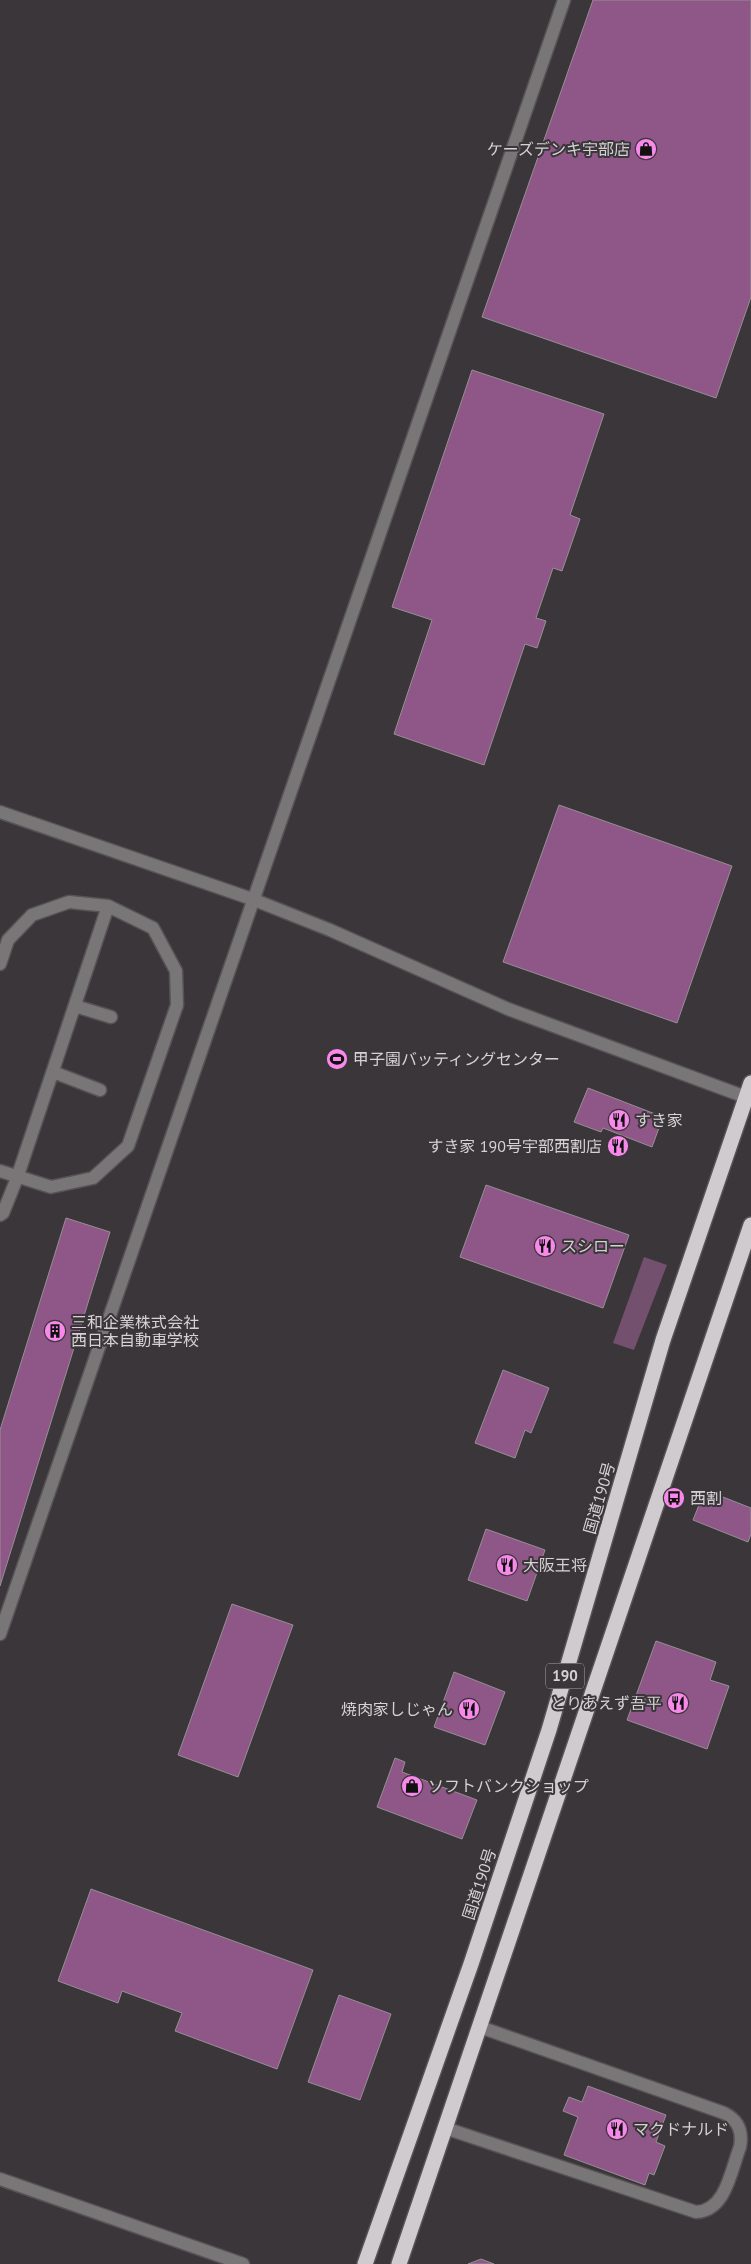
<svg xmlns="http://www.w3.org/2000/svg" width="751" height="2264" font-family="'PT Sans','Noto Sans JP',sans-serif">
  <style>
    .green { fill: #73506e }
    .building { fill: #8f5688; stroke: #959094 }
    .lines { fill: none; stroke-linecap: round; stroke-linejoin: round }
    .minor-casing { stroke: #565255; stroke-width: 15 }
    .highway-casing { stroke: #565255; stroke-width: 18 }
    .minor { stroke: #787677; stroke-width: 12 }
    .highway { stroke: #d0cbcf; stroke-width: 15 }
    .labels { text-anchor: middle; stroke-width: 4; stroke-linejoin: round; paint-order: stroke }
    .shield { fill: #3a3639; stroke: #a6a3a6; stroke-width: 1 }
    .shield-label { font-size: 15px; font-weight: bold; fill: #d5d2d4 }
    .poi-label { font-size: 16px; fill: #d5d2d4; stroke: #3a3639; text-anchor: start }
    .street-label { font-size: 16px; fill: #d5d2d4; stroke: #3a3639 }
  </style>
  <rect width="100%" height="100%" fill="#3a3639"/>
  <path class="green" d="M 644,1257 L 667,1265 L 634,1350 L 613,1343 Z"/>
  <path class="building" d="M 593,0 L 751,0 L 751,297 L 716,398 L 482,317 Z
    M 472,370 L 604,414 L 570,515 L 580,519 L 562,571 L 553,568 L 536,618 L 546,621 L 537,648 L 525,644 L 484,765 L 394,734 L 432,620 L 392,607 Z
    M 559,805 L 732,866 L 677,1023 L 503,962 Z
    M 588,1088 L 663,1117 L 652,1147 L 603,1128 L 601,1132 L 574,1122 Z
    M 486,1185 L 629,1235 L 603,1308 L 460,1257 Z
    M 66,1218 L 110,1232 L 0,1586 L 0,1430 Z
    M 503,1370 L 549,1388 L 531,1433 L 525,1430 L 515,1458 L 475,1443 Z
    M 705,1490 L 751,1508 L 751,1534 L 748,1542 L 693,1520 Z
    M 486,1529 L 545,1550 L 527,1601 L 468,1580 Z
    M 232,1604 L 293,1625 L 238,1777 L 178,1755 Z
    M 656,1641 L 716,1662 L 710,1680 L 729,1686 L 707,1749 L 627,1720 Z
    M 454,1672 L 505,1692 L 485,1745 L 434,1727 Z
    M 395,1758 L 405,1762 L 402,1772 L 477,1800 L 462,1839 L 377,1807 Z
    M 91,1889 L 313,1970 L 277,2069 L 175,2031 L 182,2013 L 122,1991 L 118,2003 L 58,1981 Z
    M 339,1995 L 391,2014 L 360,2100 L 308,2082 Z
    M 588,2086 L 666,2115 L 656,2142 L 665,2146 L 654,2175 L 649,2173 L 645,2185 L 564,2155 L 578,2117 L 563,2111 L 569,2097 L 582,2102 Z
    M 481,2259 L 494,2264 L 468,2264 Z"/>
  <g class="lines">
    <g class="minor-casing">
      <path id="minor" d="M 0,812 L 252,899 L 330,930 L 508,1009 L 751,1099
        M 0,964 L 8,940 L 32,915 L 69,902 L 108,906 L 153,928 L 176,971 L 177,1005 L 128,1146 L 93,1178 L 51,1187 L 0,1171
        M 75,1006 L 111,1017
        M 53,1072 L 100,1090
        M 0,1215 L 3,1213 L 17,1178 L 108,906
        M 0,1634 L 564,0
        M 445,2128 L 696,2212 C 726,2211 731,2170 740,2147 C 743,2131 738,2120 724,2113 L 480,2027
        M 0,2179 L 243,2264"/>
    </g>
    <g class="highway-casing">
      <path id="highway" d="M 365,2264 L 471,1964 L 549,1730 L 663,1340 L 751,1083
        M 399,2264 L 751,1225"/>
    </g>
    <use href="#minor" class="minor"/>
    <use href="#highway" class="highway"/>
  </g>
  <defs>
    <g id="shop-disc" transform="scale(1.125)"><circle r="9.5" fill="#f888ea" stroke="#3a3639"/><path d="M-5-2.5h2.3a2.7 3.5 0 0 1 5.4 0H5L5.5 6h-11ZM-1.5-2.5h3a1.5 2.3 0 0 0-3 0Z" fill="#111"/></g>
    <g id="stadium-disc" transform="scale(1.125)"><circle r="9.5" fill="#f888ea" stroke="#3a3639"/><path d="M0-5a6.5 5 0 1 0 0 10a6.5 5 0 1 0 0-10ZM-3.5-1.8h7v3.6h-7Z" fill="#111"/></g>
    <g id="restaurant-disc" transform="scale(1.125)"><circle r="9.5" fill="#f888ea" stroke="#3a3639"/><path d="M-5-6h1v4h1v-4h1v4h1v-4h1v5L-1.5 .5V6h-2V.5L-5-1ZM5-6V6H3V1.5H1.5Q1.5-4 5-6Z" fill="#111"/></g>
    <g id="building-disc" transform="scale(1.125)"><circle r="9.5" fill="#f888ea" stroke="#3a3639"/><path d="M-4-6H4V6H1V3H-1V6H-4ZM-2.5-4.3h1.7v1.8h-1.7ZM.8-4.3h1.7v1.8H.8ZM-2.5-1h1.7V.8h-1.7ZM.8-1h1.7V.8H.8Z" fill="#111"/></g>
    <g id="bus-disc" transform="scale(1.125)"><circle r="9.5" fill="#f888ea" stroke="#3a3639"/><path d="M-5-6H5V4H4V6H2V4H-2V6H-4V4H-5ZM-3.5-4V0h7V-4ZM-3.5 1.2v1.5H-2V1.2ZM2 1.2v1.5H3.5V1.2Z" fill="#111"/></g>
  </defs>
  <g fill-rule="evenodd">
    <use href="#shop-disc" x="646" y="149"/>
    <use href="#stadium-disc" x="337" y="1059"/>
    <use href="#restaurant-disc" x="619" y="1120"/>
    <use href="#restaurant-disc" x="618" y="1146"/>
    <use href="#restaurant-disc" x="545" y="1246"/>
    <use href="#building-disc" x="55" y="1331"/>
    <use href="#bus-disc" x="674" y="1498"/>
    <use href="#restaurant-disc" x="507" y="1565"/>
    <use href="#restaurant-disc" x="678" y="1703"/>
    <use href="#restaurant-disc" x="469" y="1709"/>
    <use href="#shop-disc" x="412" y="1786"/>
    <use href="#restaurant-disc" x="617" y="2129"/>
  </g>
  <g class="labels">
    <rect class="shield" x="546" y="1663.5" width="38" height="25" rx="4"/>
    <g class="shield-label">
      <text x="565" y="1681">190</text>
    </g>
    <g class="poi-label">
      <text x="630" y="155" text-anchor="end">ケーズデンキ宇部店</text>
      <text x="353" y="1065">甲子園バッティングセンター</text>
      <text x="635" y="1126">すき家</text>
      <text x="602" y="1152" text-anchor="end">すき家 190号宇部西割店</text>
      <text x="561" y="1252">スシロー</text>
      <text x="71" y="1328">三和企業株式会社<tspan x="71" dy="18">西日本自動車学校</tspan></text>
      <text x="690" y="1504">西割</text>
      <text x="523" y="1571">大阪王将</text>
      <text x="662" y="1709" text-anchor="end">とりあえず吾平</text>
      <text x="453" y="1715" text-anchor="end">焼肉家しじゃん</text>
      <text x="428" y="1792">ソフトバンクショップ</text>
      <text x="633" y="2135">マクドナルド</text>
    </g>
    <g class="street-label">
      <text transform="translate(599 1498) rotate(-74)" y="6">国道190号</text>
      <text transform="translate(479 1884) rotate(-72)" y="6">国道190号</text>
    </g>
  </g>
</svg>
